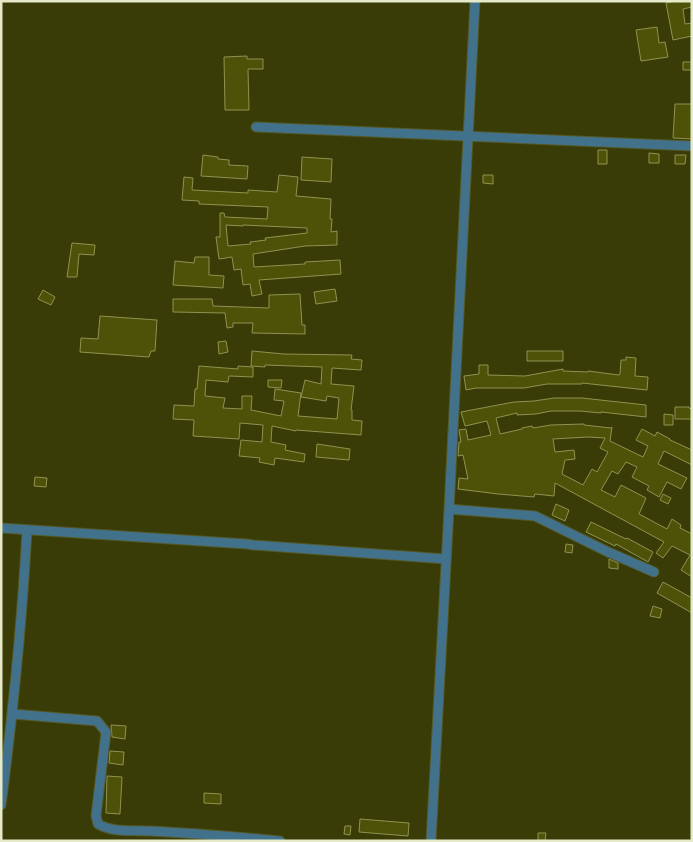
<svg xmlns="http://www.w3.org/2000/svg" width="693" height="842" font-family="'Fira Sans',sans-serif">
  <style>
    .building { fill: #4e5208; stroke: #8e9351; fill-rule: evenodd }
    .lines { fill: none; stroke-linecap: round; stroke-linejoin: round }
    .minor-casing { stroke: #555825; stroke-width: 11 }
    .minor { stroke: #42728b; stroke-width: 9 }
  </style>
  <rect width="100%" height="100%" fill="#393c06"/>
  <path class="building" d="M 676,1 L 692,1 L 692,7 L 683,9 L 685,24 L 692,23 L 692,36 L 673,40 L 666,3 Z
    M 657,27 L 659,43 L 665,42 L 668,57 L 641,61 L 636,30 Z
    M 247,56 L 247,59 L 263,59 L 263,69 L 248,69 L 249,110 L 225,110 L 224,57 Z
    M 683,62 L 692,62 L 692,70 L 683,70 Z
    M 675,104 L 692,104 L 692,139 L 673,138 Z
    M 598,150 L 607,150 L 607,164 L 598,164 Z
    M 649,153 L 659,154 L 659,163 L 649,163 Z
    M 203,155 L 218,157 L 218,159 L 229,160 L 229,165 L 248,166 L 247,179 L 201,176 Z
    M 675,155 L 686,155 L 685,164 L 675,164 Z
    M 302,157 L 332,159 L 331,182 L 301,180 Z
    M 279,175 L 298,177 L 296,196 L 331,199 L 330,219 L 332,219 L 331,232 L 337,231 L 337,245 L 305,246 L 253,254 L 254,267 L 305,264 L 305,262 L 340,260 L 341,274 L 259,280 L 262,294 L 252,296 L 250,284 L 243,285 L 241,269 L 234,270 L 232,257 L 219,259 L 216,237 L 220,237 L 220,213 L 224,213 L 225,217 L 267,219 L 268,207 L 199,204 L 199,201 L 182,200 L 184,177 L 193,178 L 192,190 L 248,193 L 248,190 L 277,192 ZM 226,225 L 243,226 L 243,225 L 307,228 L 307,233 L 265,238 L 266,240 L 250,242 L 251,244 L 228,246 Z
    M 483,175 L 493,175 L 493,184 L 483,183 Z
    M 72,243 L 95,245 L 94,255 L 79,254 L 77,277 L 67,277 Z
    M 195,257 L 209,257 L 209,275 L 224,276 L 223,288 L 173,285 L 175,261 L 194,263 Z
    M 335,289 L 337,301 L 316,304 L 314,292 Z
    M 43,290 L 55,297 L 51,305 L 38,299 Z
    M 300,294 L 302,325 L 305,325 L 305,334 L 252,333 L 253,323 L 233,323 L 233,327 L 227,328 L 225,313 L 173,312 L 173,299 L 212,299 L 213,306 L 269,308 L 269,295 Z
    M 100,316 L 157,320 L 155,351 L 151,351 L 149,357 L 80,352 L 81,338 L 98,339 Z
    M 226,341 L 228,352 L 219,354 L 218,342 Z
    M 252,351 L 284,354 L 352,355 L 351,359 L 362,360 L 361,370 L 332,368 L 331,384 L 354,386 L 351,410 L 352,410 L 352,420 L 362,421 L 361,435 L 296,430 L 296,431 L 272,426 L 271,442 L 286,445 L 285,450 L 305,454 L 304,462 L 275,458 L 274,465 L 259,462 L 260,458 L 239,456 L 241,440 L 262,442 L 263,425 L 240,423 L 239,439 L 193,436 L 194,420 L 173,419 L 174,405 L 194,406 L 195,389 L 197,389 L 199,366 L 238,369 L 238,366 L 253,367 L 253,377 L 229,376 L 228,382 L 206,380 L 205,396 L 225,398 L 223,408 L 242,409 L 242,396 L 252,396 L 251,410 L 281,416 L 284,401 L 274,400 L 275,389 L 301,393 L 298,416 L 337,419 L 339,398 L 327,396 L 326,401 L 301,397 L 305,380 L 321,384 L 322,367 L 265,365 L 265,367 L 251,366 Z
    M 527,351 L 563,351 L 563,361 L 527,361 Z
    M 626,357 L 636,358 L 635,376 L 648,377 L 647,390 L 582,383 L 582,384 L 547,384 L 524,388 L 476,388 L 466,390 L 464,376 L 479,374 L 479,365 L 488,365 L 488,375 L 525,376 L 563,369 L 563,371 L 588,372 L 588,371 L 619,375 L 620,374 L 621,360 L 626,360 Z
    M 268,380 L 282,380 L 281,388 L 268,387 Z
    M 554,398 L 582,398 L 646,405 L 646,417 L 601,412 L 601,413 L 580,411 L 551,411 L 536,414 L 517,415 L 517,413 L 496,418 L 500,434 L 522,429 L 522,428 L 532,426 L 533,428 L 551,425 L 584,424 L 584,425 L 611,428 L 612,427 L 610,441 L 643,457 L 648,446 L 636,440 L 642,429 L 655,436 L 657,432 L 670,439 L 670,440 L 692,450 L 692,465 L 664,451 L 658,464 L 687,478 L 681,489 L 667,482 L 659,497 L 647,490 L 649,486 L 632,477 L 637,467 L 626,462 L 618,474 L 612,471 L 601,490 L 615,497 L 621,485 L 646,498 L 639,514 L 667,529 L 672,519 L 681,525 L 680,528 L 692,534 L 692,577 L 681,570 L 690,555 L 672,546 L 663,558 L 656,553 L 664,542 L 555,483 L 554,496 L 535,494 L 534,497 L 498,494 L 458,489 L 459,478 L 468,479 L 463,455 L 458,456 L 459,442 L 461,442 L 459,430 L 466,429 L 468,440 L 491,435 L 487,421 L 465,426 L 461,412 L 514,402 L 534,401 ZM 588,437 L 605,438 L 600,448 L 608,452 L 597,472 L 592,469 L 583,485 L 562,474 L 565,460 L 575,459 L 574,450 L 555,452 L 553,439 Z
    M 675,407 L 689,407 L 689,408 L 692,409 L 692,419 L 675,419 Z
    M 664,414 L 673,415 L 673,425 L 664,425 Z
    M 317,444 L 350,449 L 349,460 L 316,457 Z
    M 35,477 L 47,478 L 46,487 L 34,486 Z
    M 663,494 L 671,498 L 668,504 L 660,500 Z
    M 556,504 L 569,510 L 565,521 L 552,515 Z
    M 591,522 L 626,539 L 627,538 L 653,552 L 648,562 L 616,544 L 615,546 L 586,532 Z
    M 566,544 L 573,545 L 572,553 L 565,552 Z
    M 609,559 L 618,563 L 618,569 L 609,568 Z
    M 663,582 L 692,598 L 692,613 L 657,593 Z
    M 653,606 L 662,609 L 660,618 L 650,616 Z
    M 111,725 L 126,726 L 125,739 L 112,737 Z
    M 110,751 L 124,752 L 123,765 L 109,763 Z
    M 107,776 L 122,777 L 120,814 L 106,813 Z
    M 204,793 L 221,794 L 221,804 L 204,803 Z
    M 360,819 L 409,823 L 408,836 L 359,832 Z
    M 345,826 L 351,826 L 350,835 L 344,834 Z
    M 538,833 L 546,833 L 545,841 L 538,841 Z"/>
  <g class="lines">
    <g class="minor-casing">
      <path id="minor" d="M 256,127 L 692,146
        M 449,509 L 535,516 L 608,552 L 654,572
        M 1,528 L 247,544 L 253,545 L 446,559
        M 13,714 L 97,721 L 106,732 L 96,816 L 98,824 C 113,833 133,830 150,831 C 193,833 237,837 280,841
        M 1,805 C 13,713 22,622 27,530
        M 431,841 L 449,509 L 475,1"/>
    </g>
    <use href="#minor" class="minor"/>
  </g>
  <rect width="693" height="842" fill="none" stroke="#e6eac8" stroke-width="5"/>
</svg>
